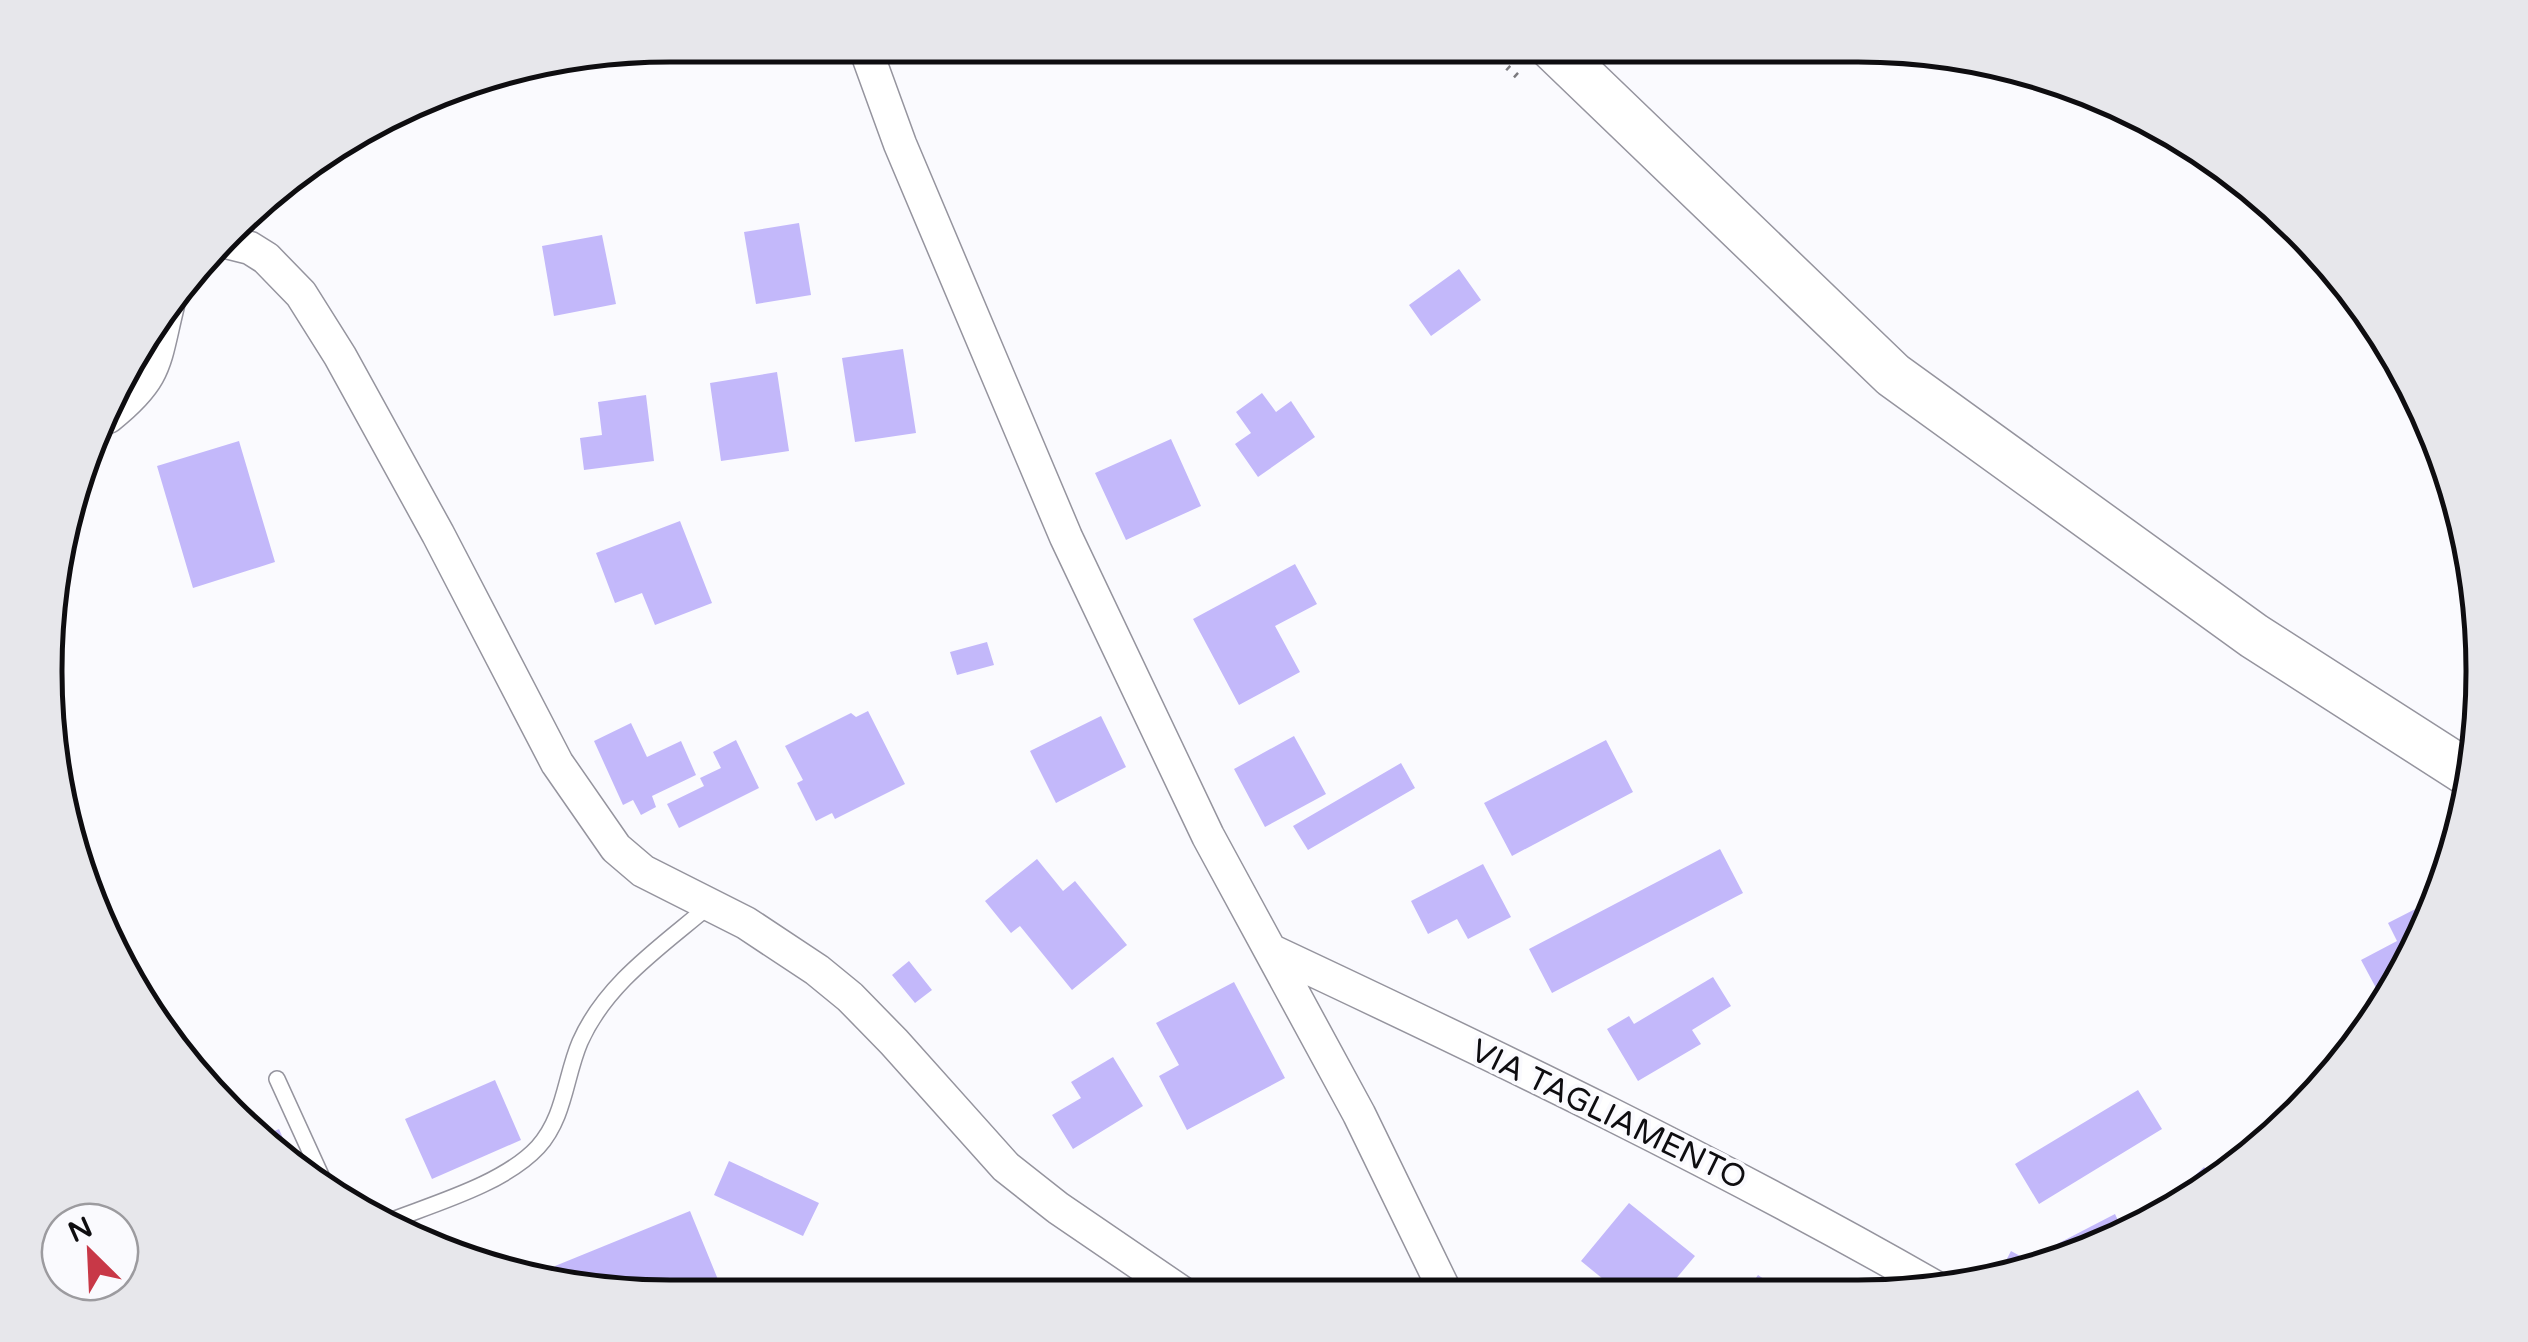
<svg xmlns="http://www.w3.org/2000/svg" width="2528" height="1342" font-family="'Varela Round',sans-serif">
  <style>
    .building { fill: #c3b8fa }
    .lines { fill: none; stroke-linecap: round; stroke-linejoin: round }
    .lane-casing { stroke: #95949e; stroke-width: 18 }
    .street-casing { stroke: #95949e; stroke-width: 35 }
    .secondary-casing { stroke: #95949e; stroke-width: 48 }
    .path { stroke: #7b7a7e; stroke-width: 6; stroke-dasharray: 2.5 8; stroke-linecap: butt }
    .lane { stroke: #fff; stroke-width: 15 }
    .street { stroke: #fff; stroke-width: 32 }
    .secondary { stroke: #fff; stroke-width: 45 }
    .labels { text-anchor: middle; stroke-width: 8; stroke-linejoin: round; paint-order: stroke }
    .street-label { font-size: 32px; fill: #0e0d10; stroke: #fafafe }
    .rim { fill: none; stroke: #0e0d10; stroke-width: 5 }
  </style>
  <rect width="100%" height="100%" fill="#fafafe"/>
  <path class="building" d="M 799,223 L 811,295 L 756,304 L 744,232 Z
    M 602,235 L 616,304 L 554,316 L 542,246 Z
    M 1459,269 L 1481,300 L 1431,336 L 1409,305 Z
    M 903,349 L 916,433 L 855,442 L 842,358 Z
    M 777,372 L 789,451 L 721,461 L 710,383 Z
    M 1262,393 L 1276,412 L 1291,401 L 1315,437 L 1258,477 L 1235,444 L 1251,433 L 1236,412 Z
    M 646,395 L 654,461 L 584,470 L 580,438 L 602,435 L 598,402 Z
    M 1171,439 L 1201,506 L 1126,540 L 1095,473 Z
    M 239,441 L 275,562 L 193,588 L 157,466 Z
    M 680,521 L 712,603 L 655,625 L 642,593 L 615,603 L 596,553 Z
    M 1295,564 L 1317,604 L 1275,626 L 1300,672 L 1239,705 L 1193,619 Z
    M 987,642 L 994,665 L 957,675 L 950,652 Z
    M 868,711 L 905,784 L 835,819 L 832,813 L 816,821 L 797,783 L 803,780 L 785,746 L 851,713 L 856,717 Z
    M 1101,716 L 1126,767 L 1056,803 L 1030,751 Z
    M 631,723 L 647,757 L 681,741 L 696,775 L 652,796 L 656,807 L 641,815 L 633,800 L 623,805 L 594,741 Z
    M 1294,736 L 1326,794 L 1265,827 L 1234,769 Z
    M 736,740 L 759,788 L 679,828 L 667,804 L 704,786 L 700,778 L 721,768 L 713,752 Z
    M 1606,740 L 1633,792 L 1512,856 L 1484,803 Z
    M 1401,763 L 1415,788 L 1308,850 L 1293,826 Z
    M 1720,849 L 1743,893 L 1552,993 L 1529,949 Z
    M 1037,859 L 1063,891 L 1075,881 L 1127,945 L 1072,990 L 1020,926 L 1011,933 L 985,901 Z
    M 1483,864 L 1511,917 L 1468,939 L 1457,919 L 1428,934 L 1411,901 Z
    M 2431,901 L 2418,948 L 2383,1001 L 2361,960 L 2397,941 L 2388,923 Z
    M 909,961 L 932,990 L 915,1003 L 892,975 Z
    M 1713,977 L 1731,1006 L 1692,1030 L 1701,1044 L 1638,1081 L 1607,1029 L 1629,1016 L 1634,1024 Z
    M 1234,982 L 1285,1078 L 1187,1130 L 1159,1076 L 1179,1065 L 1156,1023 Z
    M 1113,1057 L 1143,1106 L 1073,1149 L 1052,1115 L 1081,1098 L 1071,1082 Z
    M 495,1080 L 521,1140 L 432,1179 L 405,1119 Z
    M 2138,1090 L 2162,1129 L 2039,1204 L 2015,1164 Z
    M 279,1129 L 292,1159 L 261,1137 Z
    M 729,1161 L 819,1203 L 803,1236 L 714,1195 Z
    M 2204,1167 L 2216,1180 L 2171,1206 L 2167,1202 Z
    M 1629,1203 L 1695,1256 L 1665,1292 L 1620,1293 L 1581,1261 Z
    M 690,1211 L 719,1282 L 686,1296 L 631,1296 L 560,1277 L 555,1266 Z
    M 2115,1214 L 2124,1233 L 2096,1250 L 1998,1276 L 2011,1251 L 2035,1264 L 2032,1257 Z
    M 1758,1275 L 1783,1292 L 1746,1292 Z"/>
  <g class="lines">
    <g class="lane-casing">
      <path id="lane" d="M 277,1079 L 324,1182
        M 382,1224 C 429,1205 503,1185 538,1147 C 565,1117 565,1077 580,1042 C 606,983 662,946 710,905"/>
    </g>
    <g class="street-casing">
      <path id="street" d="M 864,45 L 900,144 L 1066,537 L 1208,836 L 1359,1114 L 1446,1293
        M 226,242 L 250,248 L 266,258 L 301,294 L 340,356 L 438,534 L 557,763 L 616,848 L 643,871 L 746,923 L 817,970 L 850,997 L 894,1042 L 1006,1167 L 1058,1208 L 1184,1294
        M 108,417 C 158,377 154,362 168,305
        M 1270,950 C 1498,1057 1723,1165 1942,1291"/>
    </g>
    <g class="secondary-casing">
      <path id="secondary" d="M 1551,46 L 1893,375 L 2254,636 L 2466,772"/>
    </g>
    <path class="path" d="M 1484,46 L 1517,76"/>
    <use href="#lane" class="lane"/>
    <use href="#street" class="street"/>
    <use href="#secondary" class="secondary"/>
  </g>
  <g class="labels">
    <g class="street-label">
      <text transform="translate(1609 1114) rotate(26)" y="11">VIA TAGLIAMENTO</text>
    </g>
  </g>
  <path d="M0 0H2528V1342H0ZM670 62H1858A608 608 0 0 1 2466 670V672A608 608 0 0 1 1858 1280H670A608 608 0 0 1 62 672V670A608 608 0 0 1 670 62Z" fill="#e7e7eb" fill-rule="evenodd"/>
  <path class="rim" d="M670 62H1858A608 608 0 0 1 2466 670V672A608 608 0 0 1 1858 1280H670A608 608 0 0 1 62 672V670A608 608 0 0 1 670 62Z"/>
  <g transform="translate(90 1252) rotate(336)"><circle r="48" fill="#fafafe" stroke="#9c9b9f" stroke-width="2.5"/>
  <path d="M0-8L18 38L0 25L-18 38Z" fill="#c83847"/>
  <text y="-15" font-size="28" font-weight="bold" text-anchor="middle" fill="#0e0d10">N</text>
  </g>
</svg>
